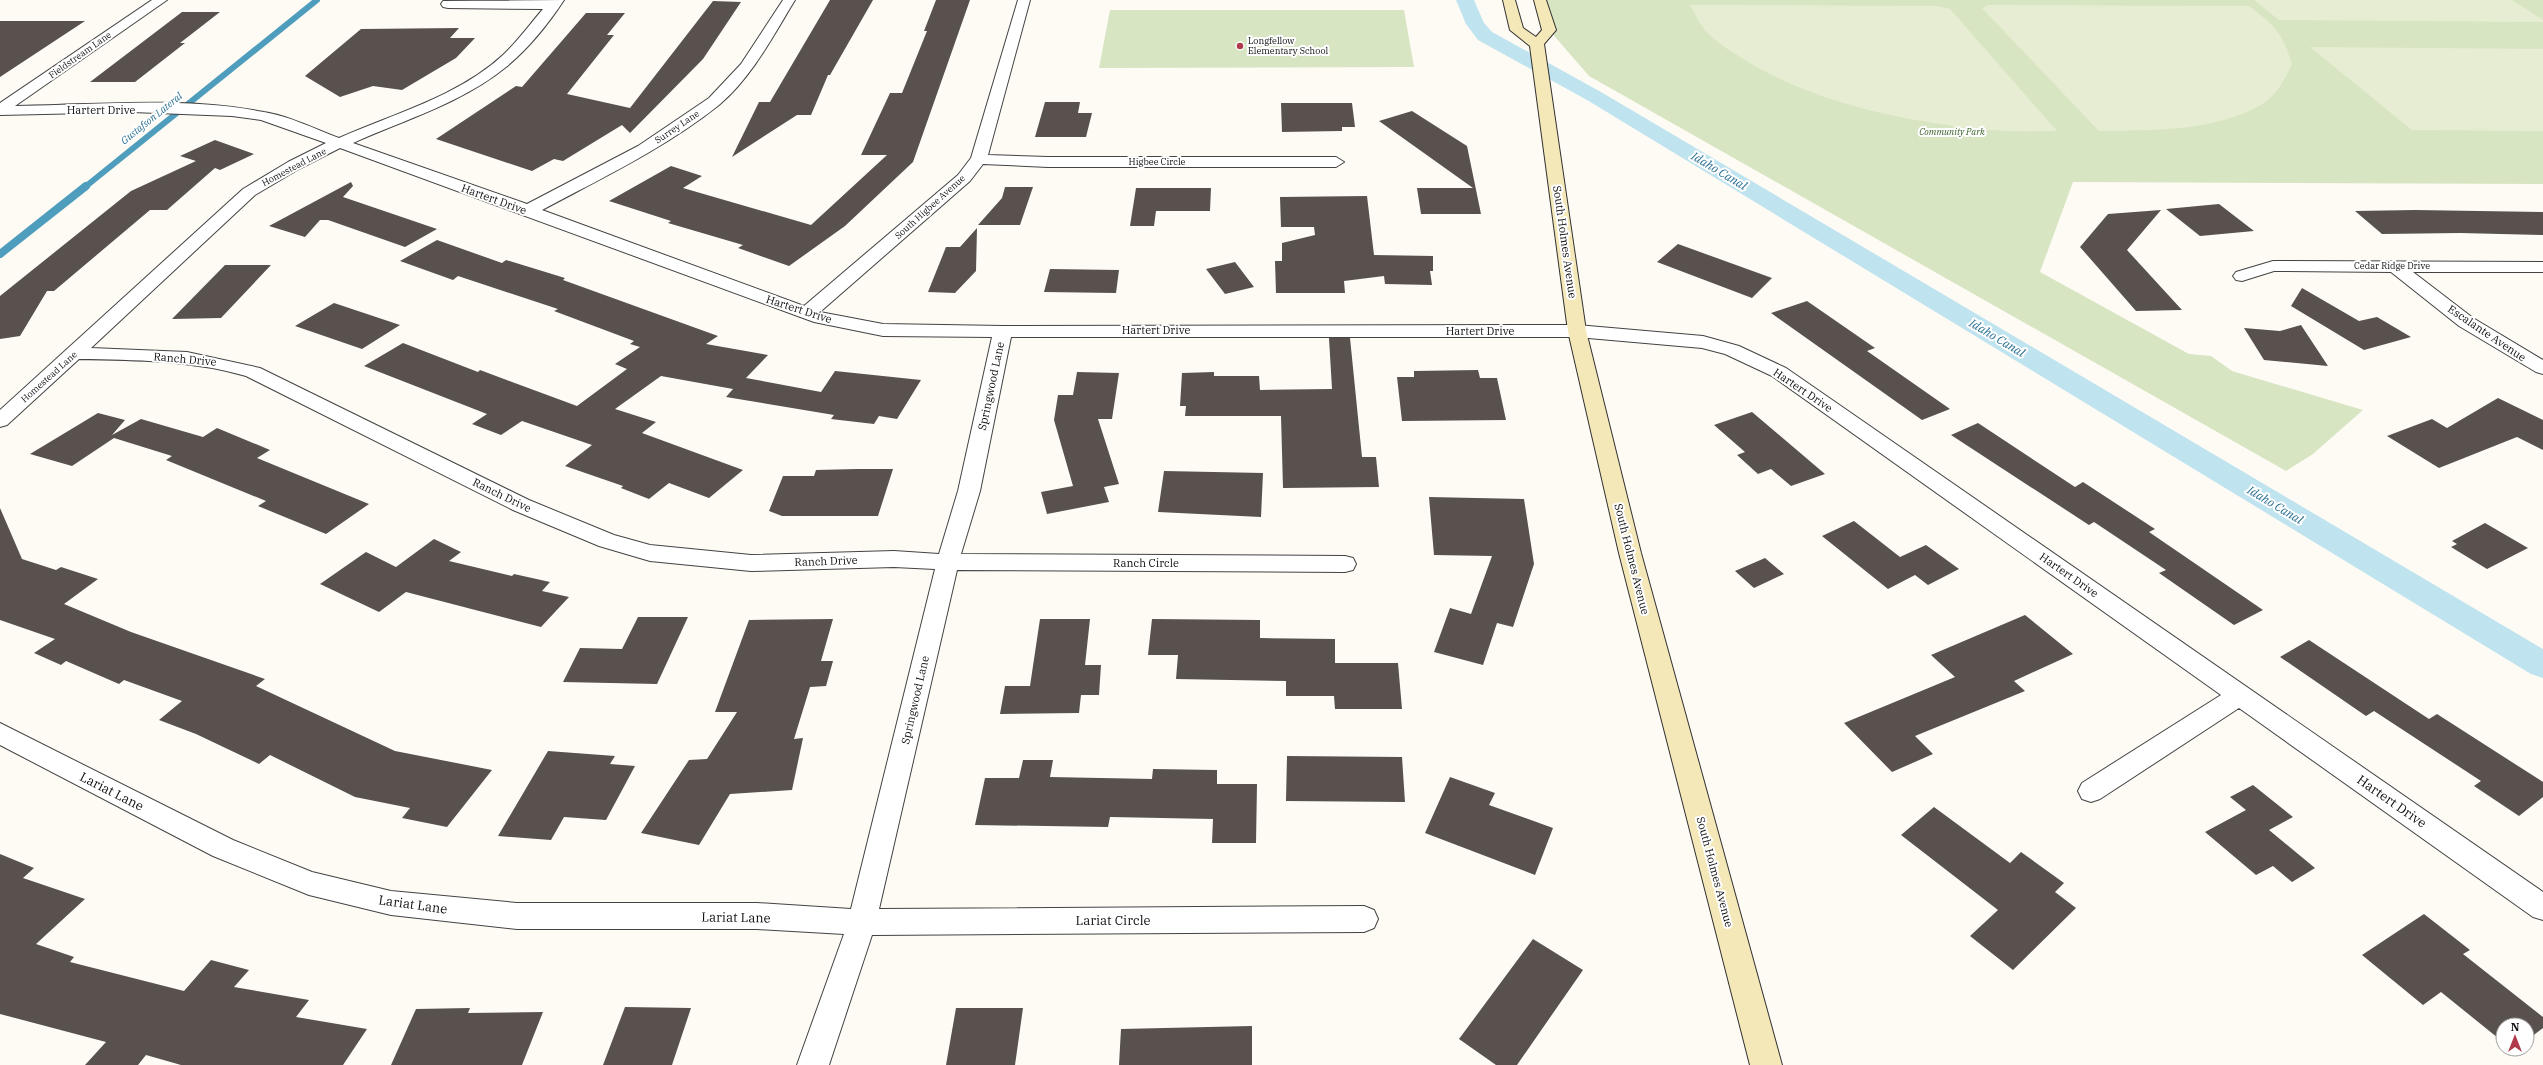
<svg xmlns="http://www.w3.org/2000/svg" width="2543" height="1065" font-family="'IBM Plex Serif',serif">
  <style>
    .green { fill: #d8e5c2 }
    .pitch { fill: #e7edd2 }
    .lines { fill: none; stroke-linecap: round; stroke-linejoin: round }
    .stream-far1 { stroke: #4f9dbd; stroke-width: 6 }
    .stream { stroke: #4f9dbd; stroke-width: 8 }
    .canal { fill: #bfe3ef; fill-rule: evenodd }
    .building { fill: #58514e }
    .street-casing { stroke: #434343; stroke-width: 2 }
    .secondary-casing { stroke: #323232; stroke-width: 2 }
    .street { fill: #fff; fill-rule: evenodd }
    .secondary { fill: #f5e8b8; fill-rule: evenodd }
    .poi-dot { fill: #b0394c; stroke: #fff; stroke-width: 1.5 }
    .labels { text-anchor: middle; stroke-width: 4; stroke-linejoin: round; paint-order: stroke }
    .far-poi-label { font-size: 9px; fill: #101010; stroke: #fff; text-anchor: start }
    .far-street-label { font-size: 9px; fill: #101010; stroke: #fff }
    .far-park-label { font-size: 9px; font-style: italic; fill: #3a6128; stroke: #fff }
    .far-water-label { font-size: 10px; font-style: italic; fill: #287093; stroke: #fff }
    .street-label { font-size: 11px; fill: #101010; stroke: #fff }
    .water-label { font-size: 12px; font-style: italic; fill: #287093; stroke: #fff }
    .near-street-label { font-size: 13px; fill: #101010; stroke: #fff }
  </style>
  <rect width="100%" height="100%" fill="#fefbf5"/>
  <path class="green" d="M 1543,0 L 2543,0 L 2543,184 L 2073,182 L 2040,272 L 2189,354 L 2211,356 L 2232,371 L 2363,410 L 2313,454 L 2286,471 L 1589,76 L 1549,30 Z
    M 1110,10 L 1404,10 L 1414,67 L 1099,68 Z"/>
  <path class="pitch" d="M 2254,0 L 2512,0 L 2543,20 L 2543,22 L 2279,20 Z
    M 1690,5 L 1938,6 L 1950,9 L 2057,131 C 2031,131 2004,132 1979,129 C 1897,120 1807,101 1737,55 C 1726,48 1712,39 1704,29 C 1698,21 1695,13 1690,5 Z
    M 1988,5 L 2249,6 C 2275,26 2282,32 2292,64 C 2285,80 2276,96 2261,105 C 2213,132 2152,130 2099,131 L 1982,8 Z
    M 2310,47 L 2543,49 L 2543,131 L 2412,130 Z"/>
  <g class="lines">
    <path class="stream-far1" d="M 85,187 L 317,0"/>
    <path class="stream" d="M 0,254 L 86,186"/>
    <path class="canal" d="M 1456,0 L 1474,0 L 1484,23 L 1492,32 L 1601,92 L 2543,649 L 2543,678 L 2531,674 L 1587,100 L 1478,40 L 1466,24 Z"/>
  </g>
  <path class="building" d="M 830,0 L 873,0 L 830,75 L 828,75 L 811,115 L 797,115 L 732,157 L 759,102 L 770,102 Z
    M 936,0 L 970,0 L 913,162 L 845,226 L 789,266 L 738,248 L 743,245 L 668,223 L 671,221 L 609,201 L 671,166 L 702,176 L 683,188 L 811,225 L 887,155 L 861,155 L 890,93 L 902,93 L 927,31 L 924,31 Z
    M 713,1 L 741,2 L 703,59 L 630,133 L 622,125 L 563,161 L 554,159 L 532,171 L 436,139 L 516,86 L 522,87 L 586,13 L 625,13 L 607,35 L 614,35 L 567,94 L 630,108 Z
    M 182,12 L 220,12 L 180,43 L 185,43 L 135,82 L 90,82 Z
    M 0,21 L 85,21 L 0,77 Z
    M 459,28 L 450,38 L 475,38 L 456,58 L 402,90 L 373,86 L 340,97 L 305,76 L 361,29 Z
    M 1045,102 L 1080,102 L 1078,113 L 1092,113 L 1086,137 L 1035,137 Z
    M 1281,103 L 1352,103 L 1355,127 L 1342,127 L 1342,131 L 1282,132 Z
    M 1412,111 L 1467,146 L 1481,214 L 1421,214 L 1417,188 L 1473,188 L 1379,121 Z
    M 215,140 L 254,154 L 220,170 L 215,168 L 167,210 L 150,210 L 54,291 L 47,291 L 20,336 L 0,339 L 0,296 L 131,191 L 196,161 L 180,156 Z
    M 351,182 L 353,186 L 343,197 L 437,229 L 405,247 L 328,220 L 320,220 L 305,237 L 269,226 Z
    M 1005,187 L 1033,187 L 1020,225 L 978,225 L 1002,198 Z
    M 1136,188 L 1211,188 L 1210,211 L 1156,211 L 1154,226 L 1130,226 Z
    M 1367,196 L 1374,255 L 1433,256 L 1433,271 L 1430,271 L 1432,285 L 1385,284 L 1384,276 L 1344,281 L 1345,293 L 1276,293 L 1275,261 L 1282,261 L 1282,243 L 1315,235 L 1314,227 L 1281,227 L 1280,197 Z
    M 2219,204 L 2254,231 L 2200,236 L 2166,209 Z
    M 2161,210 L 2127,250 L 2182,310 L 2136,311 L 2080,247 L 2108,214 Z
    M 2415,210 L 2543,212 L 2543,235 L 2460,233 L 2382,234 L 2355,211 Z
    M 977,228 L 976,271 L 955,293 L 928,292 L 946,247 L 960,247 Z
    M 437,240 L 502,263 L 506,260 L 565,278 L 563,280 L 718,336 L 706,344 L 768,355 L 746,378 L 821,392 L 835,371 L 921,380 L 897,419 L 879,416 L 874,424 L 831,419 L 834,415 L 726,397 L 733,389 L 661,376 L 615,409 L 656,422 L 642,433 L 743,470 L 709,498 L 669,483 L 649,499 L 621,488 L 623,486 L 565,466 L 592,445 L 522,421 L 501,435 L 472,424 L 487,414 L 364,366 L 403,343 L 478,372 L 480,370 L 577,406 L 627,369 L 615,364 L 640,347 L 630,344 L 634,341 L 554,311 L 558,309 L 458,276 L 453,280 L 400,261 Z
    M 1678,244 L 1772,278 L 1752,298 L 1657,262 Z
    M 1235,262 L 1254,287 L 1225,294 L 1206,269 Z
    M 225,265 L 271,265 L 221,318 L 172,319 Z
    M 1050,269 L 1119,270 L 1116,293 L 1044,292 Z
    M 2302,288 L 2359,321 L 2377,317 L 2411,337 L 2364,350 L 2291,306 Z
    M 1807,301 L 1875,348 L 1867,351 L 1950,409 L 1922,420 L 1771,313 Z
    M 334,303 L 400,325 L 362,349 L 295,326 Z
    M 2301,325 L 2328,366 L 2264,360 L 2244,328 L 2280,331 Z
    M 1329,338 L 1350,338 L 1362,457 L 1376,457 L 1379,487 L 1283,488 L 1281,416 L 1185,416 L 1186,406 L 1180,406 L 1182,373 L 1214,372 L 1214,376 L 1259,376 L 1260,390 L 1332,389 Z
    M 1478,370 L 1480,378 L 1497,378 L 1506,420 L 1402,421 L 1397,377 L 1414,377 L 1414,371 Z
    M 1077,372 L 1119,373 L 1112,419 L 1098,419 L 1119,484 L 1104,487 L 1109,502 L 1047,514 L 1041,492 L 1073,486 L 1054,420 L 1058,395 L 1073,395 Z
    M 2498,398 L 2543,420 L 2543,450 L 2517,437 L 2439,468 L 2387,436 L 2432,419 L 2447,428 Z
    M 1752,412 L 1825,474 L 1791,486 L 1771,469 L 1758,474 L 1737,455 L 1745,452 L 1714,425 Z
    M 98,413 L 125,420 L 112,435 L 141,419 L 203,437 L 217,428 L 270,450 L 257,458 L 369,504 L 326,534 L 258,506 L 266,501 L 166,460 L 172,456 L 114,438 L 72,466 L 30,454 Z
    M 1978,423 L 2075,487 L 2083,482 L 2155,529 L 2149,532 L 2263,610 L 2234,625 L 2159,573 L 2166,570 L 2094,522 L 2089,525 L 1951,435 Z
    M 857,469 L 893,469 L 878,516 L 782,516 L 769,511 L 783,476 L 814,476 L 816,470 Z
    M 1164,471 L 1263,473 L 1261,517 L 1158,512 Z
    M 1429,497 L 1524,499 L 1534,564 L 1513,627 L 1497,623 L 1483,665 L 1434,652 L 1450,608 L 1471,614 L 1492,556 L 1434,555 Z
    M 0,508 L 22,559 L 56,570 L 61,567 L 98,579 L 64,604 L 131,632 L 265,679 L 256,686 L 395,751 L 492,770 L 447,827 L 402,818 L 410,808 L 355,797 L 270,755 L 259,764 L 196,734 L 159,720 L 182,701 L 124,680 L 119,684 L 66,661 L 61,665 L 34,653 L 55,639 L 0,620 Z
    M 1854,521 L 1900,557 L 1926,545 L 1959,569 L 1928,585 L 1915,575 L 1888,589 L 1822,536 Z
    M 2485,523 L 2528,548 L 2487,569 L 2451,547 L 2457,544 L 2452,541 Z
    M 434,539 L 461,552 L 449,561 L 512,576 L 514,574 L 550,582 L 542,591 L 569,597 L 541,627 L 406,592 L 379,612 L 320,584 L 366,552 L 396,567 Z
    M 1765,558 L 1784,574 L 1754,588 L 1735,571 Z
    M 2025,615 L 2073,654 L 2014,681 L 2025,691 L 1915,736 L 1933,754 L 1892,772 L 1844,723 L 1955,677 L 1931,655 Z
    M 638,617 L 688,617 L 657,684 L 563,682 L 580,648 L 622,649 Z
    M 833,619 L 821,661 L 833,661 L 826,686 L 810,687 L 794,739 L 803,738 L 792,790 L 730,794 L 699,845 L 641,833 L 689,760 L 707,759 L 737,712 L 715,712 L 749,620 Z
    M 1040,619 L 1090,619 L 1085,665 L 1101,665 L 1099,695 L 1081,695 L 1079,713 L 1000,714 L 1005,686 L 1030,686 Z
    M 1152,619 L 1260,620 L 1260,638 L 1335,639 L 1335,663 L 1398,663 L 1402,709 L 1335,709 L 1334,696 L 1286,696 L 1286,681 L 1176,679 L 1178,655 L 1148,655 Z
    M 2309,640 L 2429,719 L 2437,714 L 2543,782 L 2543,797 L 2519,816 L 2474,786 L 2481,781 L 2374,711 L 2366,716 L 2280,657 Z
    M 548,751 L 615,756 L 610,764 L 635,766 L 606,820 L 564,817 L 551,840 L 498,836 Z
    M 1287,756 L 1402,757 L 1405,802 L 1286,801 Z
    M 1023,760 L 1053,760 L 1050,777 L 1152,779 L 1153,769 L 1217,770 L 1217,784 L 1257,784 L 1256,843 L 1212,843 L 1213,819 L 1110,817 L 1108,827 L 975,825 L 985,778 L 1019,778 Z
    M 1450,777 L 1495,793 L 1489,805 L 1553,828 L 1535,875 L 1425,833 Z
    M 2253,785 L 2293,817 L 2269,830 L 2315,868 L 2292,882 L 2273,866 L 2256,875 L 2205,832 L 2246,810 L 2230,797 Z
    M 1934,807 L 2010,863 L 2021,852 L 2064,883 L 2055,892 L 2076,908 L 2013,970 L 1970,936 L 1998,910 L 1901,835 Z
    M 0,854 L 34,868 L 23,878 L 85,899 L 36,944 L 74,957 L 70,962 L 184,991 L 211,960 L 249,970 L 234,987 L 309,1000 L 296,1017 L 367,1029 L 343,1065 L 181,1065 L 146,1055 L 138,1065 L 85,1065 L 106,1042 L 0,1014 Z
    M 2424,914 L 2470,950 L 2463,954 L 2543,1017 L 2543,1028 L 2527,1040 L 2527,1025 L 2503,1025 L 2503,1042 L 2441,992 L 2423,1005 L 2362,955 Z
    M 1533,939 L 1583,970 L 1517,1065 L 1496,1065 L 1459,1039 Z
    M 625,1007 L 691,1008 L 672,1065 L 603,1065 Z
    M 470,1008 L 468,1013 L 543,1012 L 522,1065 L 391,1065 L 416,1009 Z
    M 956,1008 L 1023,1008 L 1015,1065 L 946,1065 Z
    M 1252,1026 L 1252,1065 L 1119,1065 L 1121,1029 Z"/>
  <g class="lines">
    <g class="street-casing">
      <path id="street" d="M 152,0 L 167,0 L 15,106 C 97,105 183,96 264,112 C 289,116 315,129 339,138 C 393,114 459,96 503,55 C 518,41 530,24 543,9 L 448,8 L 443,7 L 441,4 L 443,1 L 564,0 C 549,23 528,49 506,67 C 462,103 404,120 353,143 L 527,204 L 638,146 L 709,98 L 741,64 L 783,0 L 795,0 C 773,36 752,77 719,105 C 665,148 602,178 542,210 L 804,306 L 958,175 L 971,158 L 1018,0 L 1030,0 L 988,155 L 1048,157 L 1336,157 L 1344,162 L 1336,167 L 1048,167 L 983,164 L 970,181 L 820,312 L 883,324 L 1003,326 L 1577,325 L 1703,336 L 1739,346 L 1786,368 L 2543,892 L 2543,920 L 2533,917 L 2239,708 L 2100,799 L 2091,802 L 2082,799 L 2078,791 L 2082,783 L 2221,695 L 1772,376 L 1725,354 L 1702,348 L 1577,337 L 1011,337 L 980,491 L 961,554 L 1345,556 L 1353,558 L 1356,564 L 1353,570 L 1345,572 L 957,570 L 879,909 L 1364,906 L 1374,910 L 1378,919 L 1374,928 L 1364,932 L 872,935 L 829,1065 L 797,1065 L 844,934 L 757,929 L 517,929 L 391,915 L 309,895 L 213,856 L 0,745 L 0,723 L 233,840 L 312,872 L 391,891 L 517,903 L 757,903 L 851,909 L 935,569 L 894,567 L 751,571 L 650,561 L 599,546 L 513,510 L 246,376 C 191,360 135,360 79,359 L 7,425 L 0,427 L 0,410 L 243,189 L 288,162 L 326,143 L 261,120 L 232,116 L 132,112 L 0,115 L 0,103 ZM 340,148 L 814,322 L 883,336 L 992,337 L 958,491 L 939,554 L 894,551 L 751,555 L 650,545 L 614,535 L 529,500 L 260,368 L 187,352 L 91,348 L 255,195 L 299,169 Z
        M 2273,261 L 2543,262 L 2543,272 L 2413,272 L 2473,318 L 2543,360 L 2543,374 L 2536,372 L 2459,326 L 2391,272 L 2274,271 L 2242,281 L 2236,280 L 2233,276 L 2236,272 Z"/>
    </g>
    <g class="secondary-casing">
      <path id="secondary" d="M 1503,0 L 1515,0 L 1523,28 L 1536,37 L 1542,30 L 1534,0 L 1546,0 L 1556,30 L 1544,44 L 1586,331 L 1641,553 L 1782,1065 L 1750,1065 L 1619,553 L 1568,331 L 1530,46 L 1510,30 Z"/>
    </g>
    <use href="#street" class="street"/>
    <use href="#secondary" class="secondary"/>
  </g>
  <circle class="poi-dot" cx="1240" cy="46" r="4"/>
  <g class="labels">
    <g class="far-poi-label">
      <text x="1248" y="44">Longfellow<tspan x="1248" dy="10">Elementary School</tspan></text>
    </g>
    <g class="far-street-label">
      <text transform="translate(80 55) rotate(-35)" y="3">Fieldstream Lane</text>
      <text transform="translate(677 127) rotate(-34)" y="3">Surrey Lane</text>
      <text x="1157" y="165">Higbee Circle</text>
      <text transform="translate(294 167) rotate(-28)" y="3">Homestead Lane</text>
      <text transform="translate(930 207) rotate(-42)" y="3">South Higbee Avenue</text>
      <text x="2392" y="269">Cedar Ridge Drive</text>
      <text transform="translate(49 377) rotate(-42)" y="3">Homestead Lane</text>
    </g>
    <g class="far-park-label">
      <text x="1952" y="135">Community Park</text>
    </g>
    <g class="far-water-label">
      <text transform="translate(151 118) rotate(-39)" y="4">Gustafson Lateral</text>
    </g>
    <g class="street-label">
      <text x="101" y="114">Hartert Drive</text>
      <text transform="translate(494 199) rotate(20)" y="4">Hartert Drive</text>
      <text transform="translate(1565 242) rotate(82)" y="4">South Holmes Avenue</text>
      <text transform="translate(799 309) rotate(18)" y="4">Hartert Drive</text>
      <text x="1156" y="334">Hartert Drive</text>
      <text x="1480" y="335">Hartert Drive</text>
      <text transform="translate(2487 333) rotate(34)" y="4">Escalante Avenue</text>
      <text transform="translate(185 359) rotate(5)" y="4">Ranch Drive</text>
      <text transform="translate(991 386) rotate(-78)" y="4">Springwood Lane</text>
      <text transform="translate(1803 390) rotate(34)" y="4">Hartert Drive</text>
      <text transform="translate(502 495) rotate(26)" y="4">Ranch Drive</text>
      <text transform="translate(1632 559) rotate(76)" y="4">South Holmes Avenue</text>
      <text transform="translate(826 561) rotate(-2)" y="4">Ranch Drive</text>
      <text x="1146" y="567">Ranch Circle</text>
      <text transform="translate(2069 575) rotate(35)" y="4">Hartert Drive</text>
      <text transform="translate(915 700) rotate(-77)" y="4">Springwood Lane</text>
      <text transform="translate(1715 872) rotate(75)" y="4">South Holmes Avenue</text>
    </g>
    <g class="water-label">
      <text transform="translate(1719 171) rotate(31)" y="4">Idaho Canal</text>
      <text transform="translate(1997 338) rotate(31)" y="4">Idaho Canal</text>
      <text transform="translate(2275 505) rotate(31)" y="4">Idaho Canal</text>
    </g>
    <g class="near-street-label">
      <text transform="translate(112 791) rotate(27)" y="5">Lariat Lane</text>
      <text transform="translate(2392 801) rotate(35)" y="5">Hartert Drive</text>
      <text transform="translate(413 904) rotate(8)" y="5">Lariat Lane</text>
      <text transform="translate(736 917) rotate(1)" y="5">Lariat Lane</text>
      <text x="1113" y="925">Lariat Circle</text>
    </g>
  </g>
  <g transform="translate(2515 1037)"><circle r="19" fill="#ffffff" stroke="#9f9f9f"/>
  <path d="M0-3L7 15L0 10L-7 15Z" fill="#b0394c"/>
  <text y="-6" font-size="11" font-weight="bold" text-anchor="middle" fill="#101010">N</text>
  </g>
</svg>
